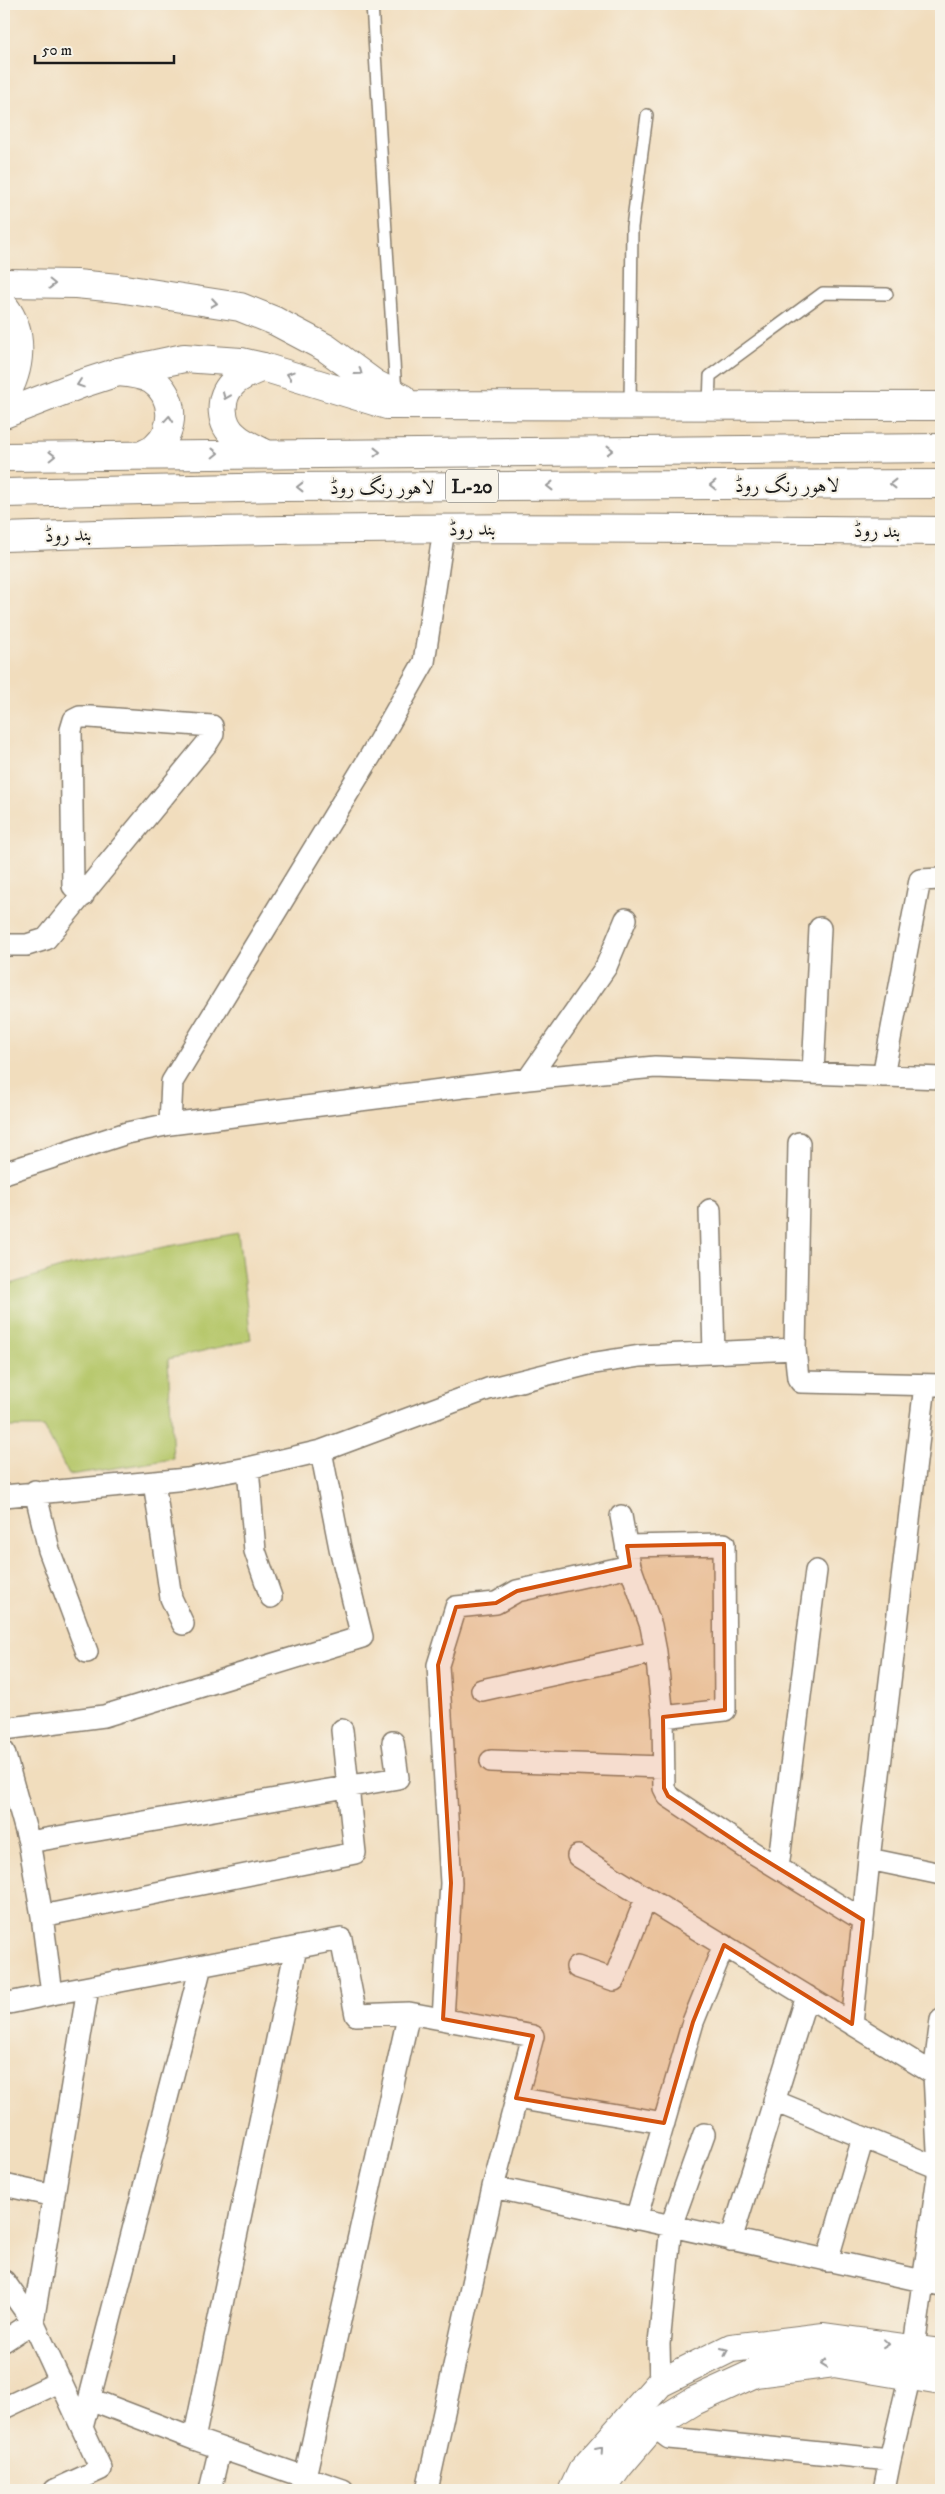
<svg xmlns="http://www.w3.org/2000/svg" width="945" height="2494" font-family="'IM FELL DW Pica',Amiri,serif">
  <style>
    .green { fill: #b6c76a; stroke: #697243 }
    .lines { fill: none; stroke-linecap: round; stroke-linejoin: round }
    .service-casing { stroke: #867c6c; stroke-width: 14 }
    .minor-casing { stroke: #867c6c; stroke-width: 24 }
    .secondary-casing { stroke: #867c6c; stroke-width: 30 }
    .motorway-casing { stroke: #867c6c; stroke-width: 30 }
    .service { stroke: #fff; stroke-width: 11 }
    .minor { stroke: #fff; stroke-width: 21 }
    .secondary { stroke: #fff; stroke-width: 28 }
    .motorway { stroke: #fff; stroke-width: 28 }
    .oneway { stroke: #999 }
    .marked { fill: #d4530e; fill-opacity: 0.2; stroke: #d4530e; stroke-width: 4; stroke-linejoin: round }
    .labels { text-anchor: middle; stroke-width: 4.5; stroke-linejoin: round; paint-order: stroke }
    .shield { fill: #f7f3e8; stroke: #5e5c59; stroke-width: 1 }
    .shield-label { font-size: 19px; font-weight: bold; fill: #1c1c1c }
    .street-label { font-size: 20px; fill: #1c1c1c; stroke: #f7f3e8 }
  </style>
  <rect width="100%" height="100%" fill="#f7f3e8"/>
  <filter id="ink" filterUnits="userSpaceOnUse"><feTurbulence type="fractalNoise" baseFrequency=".02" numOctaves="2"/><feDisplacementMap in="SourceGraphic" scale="10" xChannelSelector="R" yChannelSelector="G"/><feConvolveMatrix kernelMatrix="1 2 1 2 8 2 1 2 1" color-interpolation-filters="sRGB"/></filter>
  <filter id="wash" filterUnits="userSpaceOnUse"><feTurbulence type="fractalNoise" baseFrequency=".0096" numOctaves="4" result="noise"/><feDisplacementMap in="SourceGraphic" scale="20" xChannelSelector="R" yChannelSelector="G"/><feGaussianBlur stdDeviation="1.12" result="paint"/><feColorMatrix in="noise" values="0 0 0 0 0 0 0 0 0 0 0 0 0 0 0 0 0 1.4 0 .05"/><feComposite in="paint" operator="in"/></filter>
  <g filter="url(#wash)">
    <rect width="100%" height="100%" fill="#f1ddbd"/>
    <path class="green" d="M 238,1233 L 251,1340 L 168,1359 L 173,1459 L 69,1475 L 44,1427 L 4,1427 L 4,1286 L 70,1265 Z"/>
  </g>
  <g filter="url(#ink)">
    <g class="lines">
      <g class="service-casing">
        <path id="service" d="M 372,4 L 396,394
          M 630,406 L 632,227 L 647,115
          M 709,406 L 710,376 L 823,293 L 887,294"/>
      </g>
      <g class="minor-casing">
        <path id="minor" d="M 4,945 L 27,945 L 46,939 L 208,742 L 213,734 L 212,726 L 90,717 L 80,717 L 74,720 L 71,730 L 73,886 L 83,896
          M 813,1073 L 820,928
          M 883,1076 L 920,880 L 941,879
          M 528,1079 L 606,967 L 626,919
          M 170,1124 L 172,1082 L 371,755 L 424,662 L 444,529
          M 4,1173 L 127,1133 L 170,1124 L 528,1079 L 655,1067 L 941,1078
          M 710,1210 L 714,1353
          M 795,1349 L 799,1143
          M 248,1468 L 255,1551 L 271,1597
          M 154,1482 L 171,1598 L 183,1624
          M 35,1491 L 49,1550 L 87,1652
          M 4,1496 L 187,1479 L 248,1468 L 321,1451 L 488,1389 L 589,1364 L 640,1356 L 795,1349 L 798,1378 L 801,1382 L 941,1385
          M 621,1516 L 630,1566 L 651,1626 L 656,1652 L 663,1717 L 664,1788 L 668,1796 L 752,1852 L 863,1920 L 869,1859 L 941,1874
          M 627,1546 L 724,1544 L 725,1710 L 663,1717
          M 482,1690 L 656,1652
          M 4,1729 L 104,1716 L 362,1637 L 340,1548 L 321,1451
          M 4,1752 L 29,1842 L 42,1916 L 52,1994 L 4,2004
          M 491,1761 L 663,1767
          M 29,1842 L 398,1778 L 393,1742
          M 578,1856 L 934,2074 L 941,2073
          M 869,1859 L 925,1385
          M 778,1868 L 816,1571
          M 42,1916 L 355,1853 L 342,1730
          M 296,1948 L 194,2439 L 343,2490
          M 577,1967 L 614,1980 L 646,1898
          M 88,1988 L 33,2322 L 82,2428 L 201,1966
          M 52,1994 L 341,1939 L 356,2015 L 409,2013 L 302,2490
          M 409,2013 L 533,2036 L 493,2187 L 427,2490
          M 443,2019 L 451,1883 L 438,1665 L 456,1607 L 496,1603 L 517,1591 L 630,1566
          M 852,2024 L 863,1920
          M 516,2098 L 664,2123
          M 774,2101 L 941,2169
          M 4,2185 L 54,2196
          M 493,2187 L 941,2285
          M 636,2219 L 693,2022 L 724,1945
          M 731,2240 L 807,1996
          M 827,2261 L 863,2138
          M 4,2281 L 33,2322 L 4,2341
          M 660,2383 L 659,2344 L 671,2226 L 704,2134
          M 90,2399 L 194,2439
          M 4,2408 L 61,2381
          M 653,2426 L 669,2438 L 890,2460 L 910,2375 L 939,2169 L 934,2074 L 941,2020
          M 55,2490 L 101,2469 L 82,2428
          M 210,2490 L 220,2448
          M 884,2490 L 890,2460"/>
      </g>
      <g class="secondary-casing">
        <path id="secondary" d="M 4,283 L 76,284 L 118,288 L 240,307 L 275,321 L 326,348 L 375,384 L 402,398
          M 4,306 C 25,333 21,370 4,397
          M 4,414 L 81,384 L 118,372 L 184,358 L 241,362 L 263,367 L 387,405 L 941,406
          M 4,537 C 316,525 629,528 941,531
          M 573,2490 L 582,2471 L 660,2383 L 731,2348 L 824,2337 L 941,2353
          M 602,2490 L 618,2467 L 653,2426 L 694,2401 L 755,2373 L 834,2363 L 941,2381"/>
      </g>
      <g class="motorway-casing">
        <path id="motorway" d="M 263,367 C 253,371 239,376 232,384 C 218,399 220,425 236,437 C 244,444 255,448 264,453
          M 118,372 C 130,373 142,374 152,380 C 175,395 176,430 156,447 C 152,451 146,453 142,455
          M 4,457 L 941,448
          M 4,493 L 282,487 L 941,484"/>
      </g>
      <use href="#service" class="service"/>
      <use href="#minor" class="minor"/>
      <use href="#secondary" class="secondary"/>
      <use href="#motorway" class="motorway"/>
    </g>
    <defs><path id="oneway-chevron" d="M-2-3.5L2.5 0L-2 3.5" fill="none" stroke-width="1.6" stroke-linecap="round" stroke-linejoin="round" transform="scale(1.25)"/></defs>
    <g class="oneway">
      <use href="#oneway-chevron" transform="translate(52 284) rotate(1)"/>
      <use href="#oneway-chevron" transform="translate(214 303) rotate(9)"/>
      <use href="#oneway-chevron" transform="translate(359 372) rotate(36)"/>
      <use href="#oneway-chevron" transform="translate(290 375) rotate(-162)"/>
      <use href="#oneway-chevron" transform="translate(80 384) rotate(161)"/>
      <use href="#oneway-chevron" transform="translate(226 396) rotate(112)"/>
      <use href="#oneway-chevron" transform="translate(169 419) rotate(-85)"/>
      <use href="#oneway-chevron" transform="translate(610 450)"/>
      <use href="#oneway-chevron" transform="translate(377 452)"/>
      <use href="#oneway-chevron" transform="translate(215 453) rotate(-1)"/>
      <use href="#oneway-chevron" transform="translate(52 456) rotate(-1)"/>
      <use href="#oneway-chevron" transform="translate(893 484) rotate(180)"/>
      <use href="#oneway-chevron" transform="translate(713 485) rotate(180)"/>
      <use href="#oneway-chevron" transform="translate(550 486) rotate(180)"/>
      <use href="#oneway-chevron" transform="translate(300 487) rotate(180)"/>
      <use href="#oneway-chevron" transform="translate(886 2344) rotate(6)"/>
      <use href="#oneway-chevron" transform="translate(725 2351) rotate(-24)"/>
      <use href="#oneway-chevron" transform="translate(824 2364) rotate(173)"/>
      <use href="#oneway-chevron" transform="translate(600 2450) rotate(-49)"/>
    </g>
  </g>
  <path class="marked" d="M 724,1544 L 725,1710 L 663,1717 L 664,1788 L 668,1796 L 752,1852 L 863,1920 L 852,2024 L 724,1945 L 693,2022 L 664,2123 L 516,2098 L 533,2036 L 443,2019 L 451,1883 L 438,1665 L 456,1607 L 496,1603 L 517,1591 L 630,1566 L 627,1546 Z"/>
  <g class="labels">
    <rect class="shield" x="446" y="469.5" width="52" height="33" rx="4"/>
    <g class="shield-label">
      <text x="472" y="493">L-20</text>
    </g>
    <g class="street-label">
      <text x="787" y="492">لاہور رنگ روڈ</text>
      <text x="382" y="494">لاہور رنگ روڈ</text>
      <text transform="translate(472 528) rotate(-1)" y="7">بند روڈ</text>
      <text x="877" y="537">بند روڈ</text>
      <text transform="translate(68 534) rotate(-2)" y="7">بند روڈ</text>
    </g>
  </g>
  <rect width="945" height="2494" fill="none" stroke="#f7f3e8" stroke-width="20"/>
  <path d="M35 55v8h139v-8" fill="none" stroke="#1c1c1c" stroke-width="2.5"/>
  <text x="42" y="55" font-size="15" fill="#1c1c1c" stroke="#f7f3e8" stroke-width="4" paint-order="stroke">50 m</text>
</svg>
